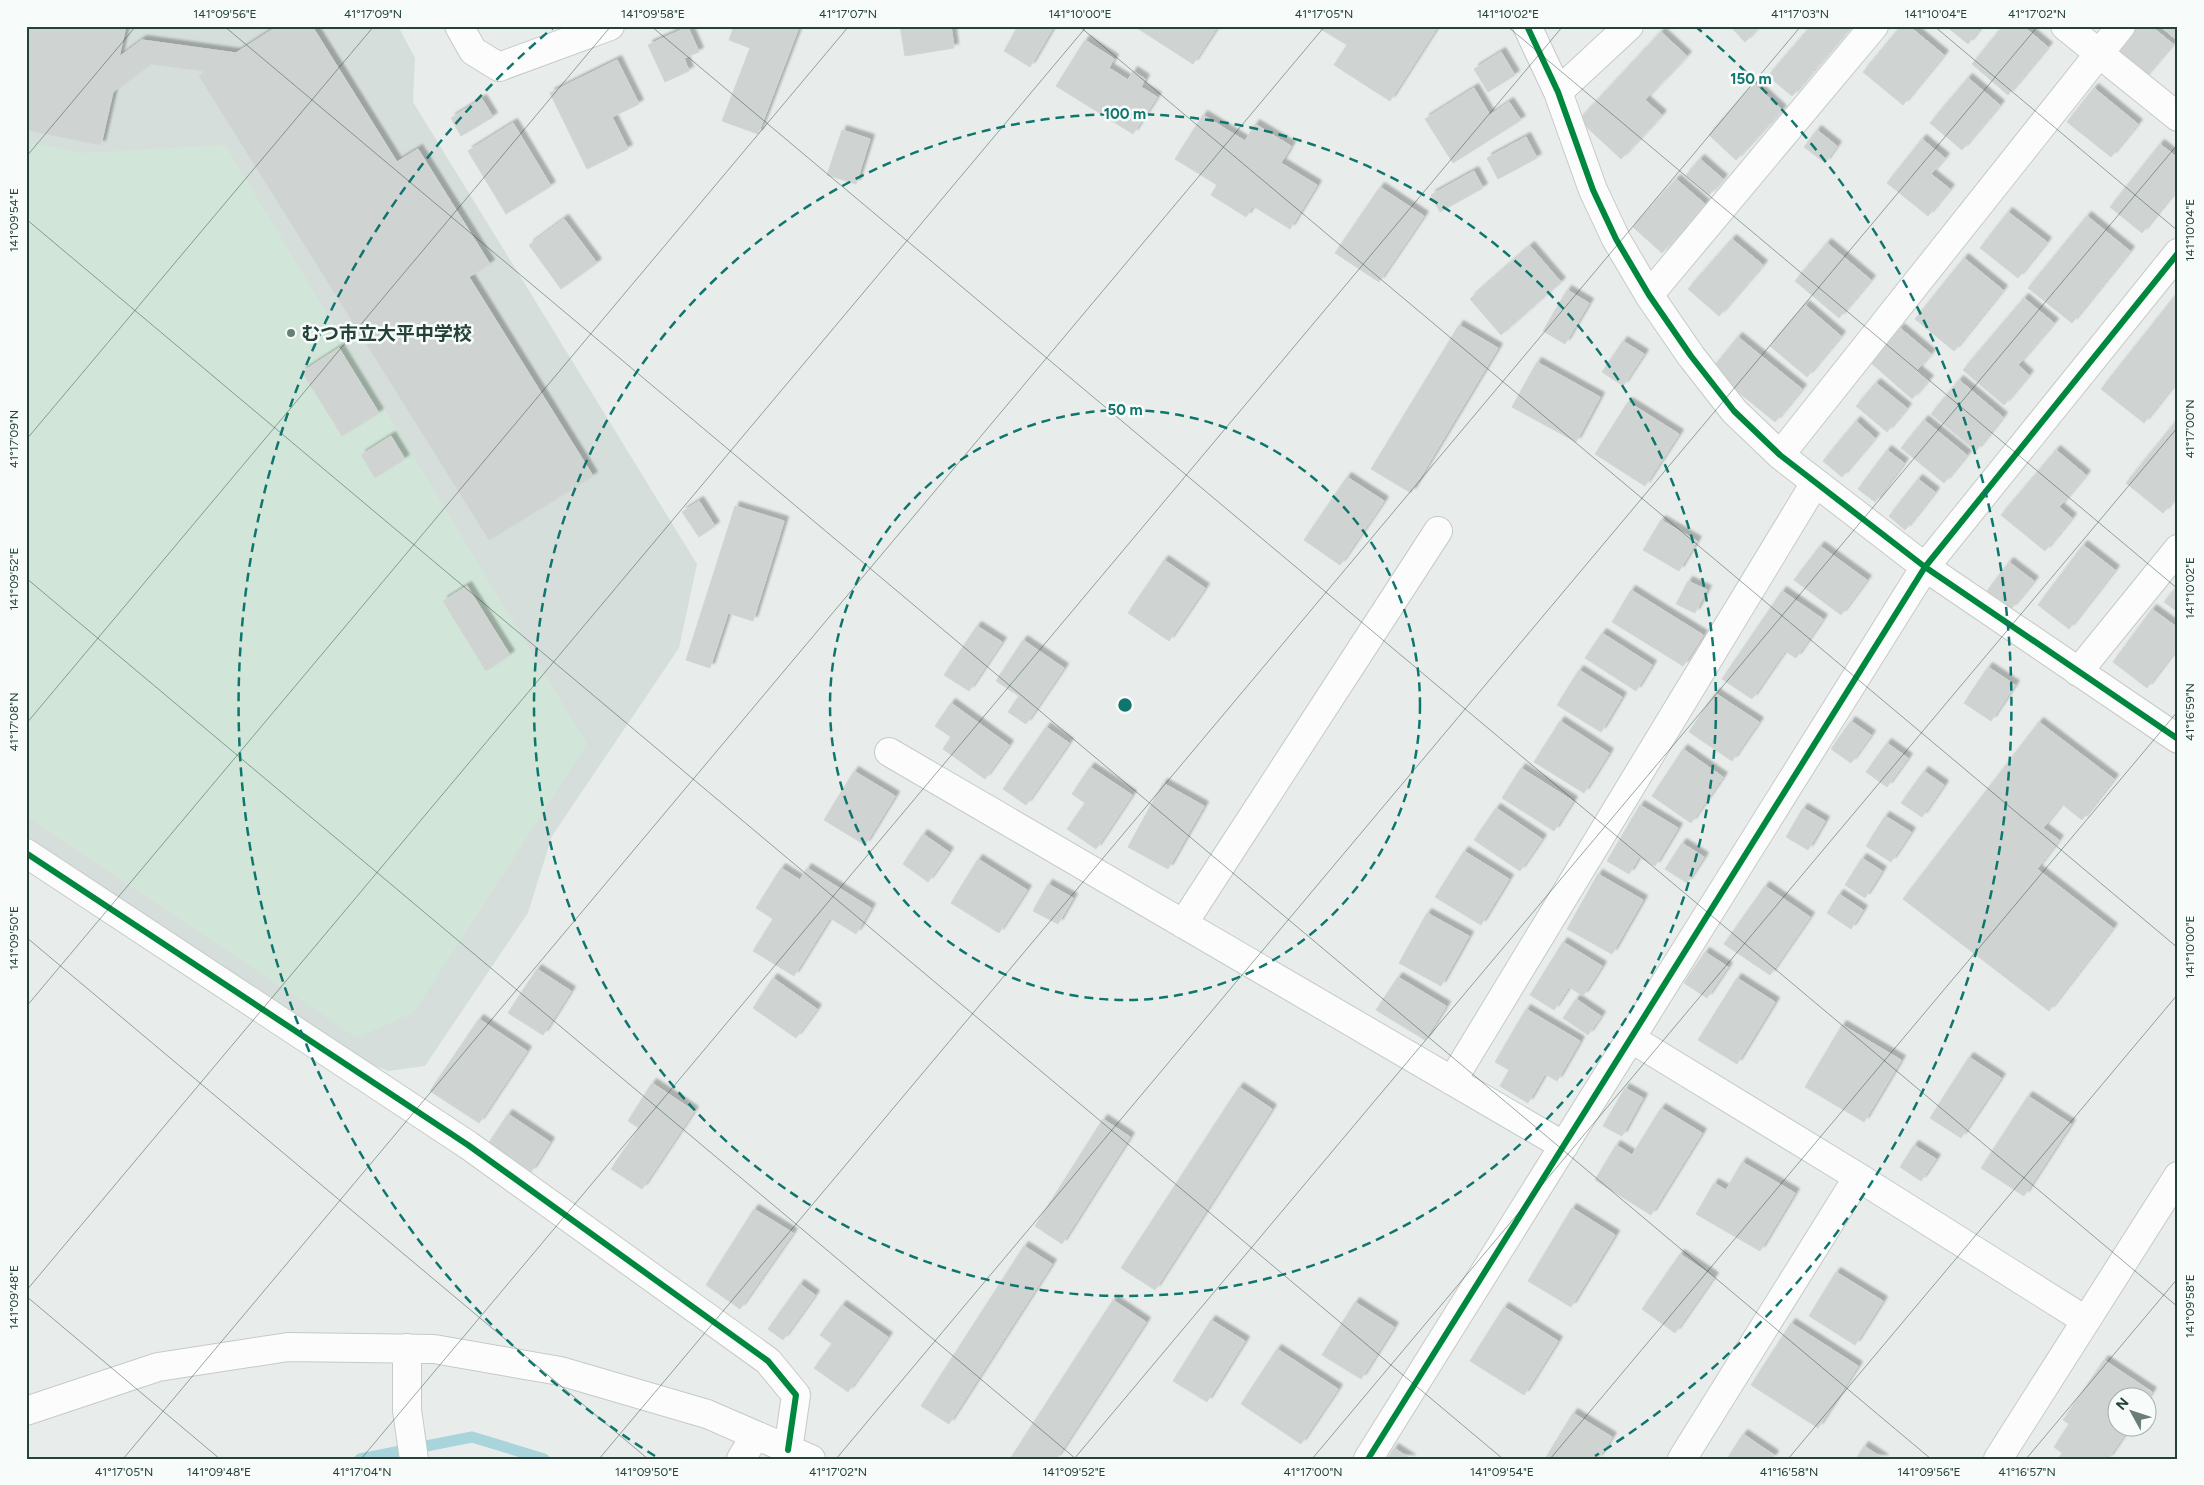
<svg xmlns="http://www.w3.org/2000/svg" width="2204" height="1485" font-family="Figtree,'Noto Sans JP',sans-serif">
  <style>
    .built { fill: #d6dedb }
    .grass { fill: #d1e6d8 }
    .lines { fill: none; stroke-linecap: round; stroke-linejoin: round }
    .stream { stroke: #a9d4db; stroke-width: 11 }
    .building { fill: #cfd4d2; stroke: #d1d6d4; filter: url(#shadow) }
    .minor-casing { stroke: #c5cac8; stroke-width: 30 }
    .minor { stroke: #fcfcfc; stroke-width: 28 }
    .cycleway-casing { stroke: #f7fbf9; stroke-width: 9 }
    .cycleway { stroke: #00873e; stroke-width: 6 }
    .ticks { fill: none; stroke: #24423a; stroke-width: 1; stroke-opacity: 0.45 }
    .ring { fill: none; stroke: #0f766e; stroke-width: 2.5; stroke-dasharray: 9 6 }
    .poi-dot { fill: #697e78; stroke: #f7fbf9; stroke-width: 2 }
    .labels { text-anchor: middle; stroke-width: 5; stroke-linejoin: round; paint-order: stroke }
    .poi-label { font-size: 19px; font-weight: bold; fill: #24423a; stroke: #f7fbf9; text-anchor: start }
    .centre { fill: #0f766e; stroke: #f7fbf9; stroke-width: 2.5 }
    .ring-label { font-size: 15px; text-anchor: middle; font-weight: bold; fill: #0f766e; stroke: #f7fbf9; stroke-width: 5; stroke-linejoin: round; paint-order: stroke }
    .neatline { fill: none; stroke: #24423a; stroke-width: 2 }
    .ticks-label { font-size: 12px; text-anchor: middle; fill: #24423a }
  </style>
  <defs>
    <filter id="shadow"><feDropShadow dx="4.5" dy="-4.5" stdDeviation="1" flood-color="#0004"/></filter>
  </defs>
  <rect width="100%" height="100%" fill="#e8edeb"/>
  <path class="built" d="M 26,26 L 398,26 L 415,58 L 413,102 L 697,564 L 679,648 L 552,836 L 528,913 L 425,1066 L 388,1071 L 361,1060 L 26,838 Z"/>
  <path class="grass" d="M 26,142 L 84,153 L 225,145 L 587,744 L 414,1012 L 357,1038 L 26,816 Z"/>
  <g class="lines">
    <path class="stream" d="M 360,1459 L 472,1437 L 544,1459"/>
  </g>
  <path class="building" d="M 26,26 L 126,26 L 119,57 L 142,40 L 236,53 L 278,26 L 312,26 L 397,162 L 418,149 L 490,264 L 469,277 L 593,476 L 489,540 L 199,76 L 206,71 L 150,64 L 113,92 L 101,145 L 26,130 Z
    M 734,26 L 799,27 L 758,134 L 722,121 L 750,48 L 729,40 Z
    M 900,26 L 951,26 L 954,48 L 905,56 Z
    M 1018,26 L 1054,26 L 1030,67 L 1004,51 Z
    M 1138,26 L 1218,26 L 1193,64 L 1137,28 Z
    M 1320,26 L 1438,26 L 1390,101 L 1334,65 L 1347,45 L 1319,28 Z
    M 1730,26 L 1760,26 L 1745,42 Z
    M 1811,26 L 1851,26 L 1792,96 L 1768,76 Z
    M 1901,26 L 1909,26 L 1944,55 L 1903,105 L 1863,72 Z
    M 1946,26 L 1982,26 L 1968,44 Z
    M 2003,26 L 2023,26 L 2048,47 L 2008,95 L 1972,64 Z
    M 2134,26 L 2151,26 L 2173,44 L 2140,83 L 2109,57 Z
    M 2160,26 L 2178,26 L 2178,41 Z
    M 688,27 L 699,52 L 684,58 L 689,71 L 665,82 L 648,45 Z
    M 1661,32 L 1687,56 L 1645,100 L 1662,115 L 1621,159 L 1579,120 Z
    M 1085,40 L 1114,59 L 1109,68 L 1128,80 L 1133,71 L 1145,79 L 1141,87 L 1157,97 L 1133,134 L 1056,86 Z
    M 1501,52 L 1515,75 L 1488,92 L 1474,69 Z
    M 617,60 L 639,104 L 612,117 L 628,149 L 587,169 L 550,93 Z
    M 1968,78 L 2000,105 L 1962,150 L 1930,123 Z
    M 1754,84 L 1782,110 L 1736,160 L 1709,135 Z
    M 1474,88 L 1490,115 L 1509,102 L 1521,120 L 1453,163 L 1425,119 Z
    M 2094,88 L 2138,124 L 2111,157 L 2067,122 Z
    M 482,99 L 493,117 L 461,136 L 451,118 Z
    M 1203,115 L 1245,141 L 1255,124 L 1291,146 L 1281,163 L 1317,185 L 1290,229 L 1253,206 L 1246,217 L 1211,195 L 1217,185 L 1175,159 Z
    M 513,123 L 551,186 L 506,214 L 468,151 Z
    M 842,130 L 870,139 L 856,184 L 827,175 Z
    M 1817,130 L 1837,146 L 1825,163 L 1804,147 Z
    M 1526,137 L 1537,158 L 1498,179 L 1487,158 Z
    M 1922,139 L 1945,158 L 1931,174 L 1950,189 L 1928,216 L 1887,183 Z
    M 2160,144 L 2178,158 L 2178,188 L 2142,233 L 2110,207 Z
    M 1700,159 L 1723,179 L 1709,195 L 1686,175 Z
    M 1474,171 L 1483,188 L 1440,212 L 1431,195 Z
    M 1676,179 L 1705,204 L 1662,253 L 1633,227 Z
    M 1380,187 L 1424,216 L 1379,282 L 1335,253 Z
    M 2008,212 L 2047,242 L 2018,278 L 1980,248 Z
    M 2087,216 L 2130,251 L 2072,323 L 2028,288 Z
    M 564,219 L 597,263 L 561,289 L 529,245 Z
    M 1732,239 L 1763,265 L 1719,316 L 1688,289 Z
    M 1827,243 L 1871,280 L 1839,318 L 1795,281 Z
    M 1530,246 L 1561,282 L 1501,335 L 1470,299 Z
    M 1964,258 L 2003,290 L 1954,351 L 1915,319 Z
    M 1567,290 L 1589,303 L 1565,344 L 1543,331 Z
    M 2178,292 L 2178,380 L 2144,423 L 2101,389 Z
    M 2024,298 L 2054,323 L 2018,365 L 2029,375 L 2004,405 L 1963,370 Z
    M 1805,305 L 1841,336 L 1807,377 L 1770,346 Z
    M 1459,325 L 1498,348 L 1411,493 L 1371,469 Z
    M 1900,328 L 1931,354 L 1917,370 L 1929,380 L 1912,399 L 1870,362 Z
    M 1738,337 L 1802,389 L 1775,422 L 1711,370 Z
    M 1623,341 L 1644,354 L 1623,386 L 1602,372 Z
    M 339,348 L 379,413 L 342,436 L 302,372 Z
    M 1537,362 L 1600,397 L 1576,442 L 1512,407 Z
    M 1959,380 L 2003,417 L 1976,451 L 1931,414 Z
    M 1876,383 L 1907,408 L 1887,432 L 1856,406 Z
    M 1628,402 L 1679,434 L 1645,486 L 1595,454 Z
    M 1924,420 L 1967,455 L 1944,483 L 1901,448 Z
    M 1856,421 L 1875,438 L 1842,477 L 1823,461 Z
    M 2176,421 L 2178,422 L 2178,495 L 2163,513 L 2126,483 Z
    M 391,436 L 405,459 L 375,478 L 361,455 Z
    M 1887,450 L 1904,463 L 1875,502 L 1858,489 Z
    M 2056,450 L 2086,475 L 2059,507 L 2072,518 L 2045,551 L 2001,515 Z
    M 1347,477 L 1384,501 L 1340,565 L 1304,540 Z
    M 1918,479 L 1935,492 L 1905,530 L 1889,516 Z
    M 699,501 L 715,526 L 699,537 L 682,512 Z
    M 735,506 L 784,521 L 753,621 L 728,613 L 710,668 L 686,660 Z
    M 1661,520 L 1697,541 L 1679,571 L 1643,550 Z
    M 2083,545 L 2115,570 L 2069,629 L 2038,605 Z
    M 1820,546 L 1867,580 L 1841,615 L 1794,580 Z
    M 1164,560 L 1205,588 L 1169,641 L 1128,613 Z
    M 2009,562 L 2034,581 L 2011,609 L 1987,591 Z
    M 1688,581 L 1707,590 L 1695,613 L 1676,604 Z
    M 2178,585 L 2178,612 L 2164,602 Z
    M 467,586 L 510,655 L 486,671 L 443,601 Z
    M 1631,590 L 1703,635 L 1683,666 L 1612,622 Z
    M 1782,591 L 1823,619 L 1796,658 L 1785,651 L 1752,699 L 1722,679 Z
    M 2152,609 L 2178,628 L 2178,647 L 2147,688 L 2113,662 Z
    M 977,626 L 1002,642 L 969,691 L 944,675 Z
    M 1602,633 L 1652,665 L 1636,691 L 1585,658 Z
    M 1023,640 L 1064,668 L 1026,724 L 1008,712 L 1019,696 L 996,681 Z
    M 1988,667 L 2015,685 L 1991,721 L 1964,703 Z
    M 1579,670 L 1622,697 L 1601,732 L 1557,705 Z
    M 1715,693 L 1759,722 L 1732,761 L 1689,732 Z
    M 951,703 L 1009,745 L 985,779 L 943,749 L 951,737 L 935,726 Z
    M 1560,721 L 1609,753 L 1584,793 L 1534,762 Z
    M 1851,721 L 1871,735 L 1851,763 L 1831,749 Z
    M 2039,722 L 2114,779 L 2082,820 L 2062,804 L 2043,828 L 2059,840 L 2037,869 L 2113,928 L 2049,1011 L 1903,899 Z
    M 1046,727 L 1069,743 L 1026,805 L 1003,789 Z
    M 1887,743 L 1908,758 L 1887,787 L 1866,772 Z
    M 1683,749 L 1723,777 L 1691,823 L 1652,796 Z
    M 1090,767 L 1132,795 L 1096,849 L 1067,829 L 1085,803 L 1072,794 Z
    M 1521,768 L 1573,801 L 1554,831 L 1502,798 Z
    M 854,771 L 895,796 L 865,845 L 824,820 Z
    M 1924,771 L 1944,785 L 1922,817 L 1901,803 Z
    M 1163,783 L 1204,806 L 1168,869 L 1128,847 Z
    M 1640,805 L 1678,828 L 1655,866 L 1639,857 L 1629,874 L 1607,861 Z
    M 1496,808 L 1542,839 L 1520,871 L 1474,840 Z
    M 1803,808 L 1825,821 L 1808,850 L 1786,837 Z
    M 1885,816 L 1911,832 L 1891,862 L 1866,846 Z
    M 923,834 L 949,852 L 928,882 L 903,864 Z
    M 1682,843 L 1704,857 L 1687,883 L 1665,869 Z
    M 1464,851 L 1509,879 L 1481,925 L 1435,897 Z
    M 1862,858 L 1882,871 L 1865,898 L 1845,885 Z
    M 978,859 L 1027,890 L 999,933 L 951,903 Z
    M 781,868 L 800,880 L 807,868 L 871,908 L 856,934 L 830,918 L 794,976 L 753,951 L 773,919 L 756,908 Z
    M 1598,874 L 1643,900 L 1612,954 L 1567,929 Z
    M 1048,884 L 1073,898 L 1058,924 L 1033,911 Z
    M 1765,886 L 1810,917 L 1770,975 L 1724,944 Z
    M 1839,894 L 1863,910 L 1851,929 L 1827,913 Z
    M 1427,913 L 1469,936 L 1441,986 L 1399,963 Z
    M 1563,942 L 1602,966 L 1583,996 L 1569,987 L 1554,1010 L 1530,995 Z
    M 1705,952 L 1728,967 L 1707,998 L 1684,983 Z
    M 537,969 L 571,991 L 543,1035 L 508,1013 Z
    M 1398,977 L 1446,1006 L 1425,1040 L 1376,1010 Z
    M 773,978 L 817,1009 L 796,1038 L 753,1008 Z
    M 1737,978 L 1775,1002 L 1737,1064 L 1698,1040 Z
    M 1576,999 L 1601,1016 L 1588,1035 L 1563,1018 Z
    M 1526,1009 L 1580,1041 L 1557,1081 L 1545,1074 L 1528,1103 L 1500,1086 L 1509,1070 L 1495,1062 Z
    M 479,1019 L 527,1051 L 479,1123 L 430,1091 Z
    M 1842,1025 L 1901,1060 L 1864,1122 L 1805,1087 Z
    M 1969,1057 L 2001,1078 L 1961,1138 L 1930,1118 Z
    M 652,1083 L 694,1111 L 642,1189 L 611,1169 L 639,1128 L 628,1121 Z
    M 1239,1087 L 1272,1109 L 1155,1290 L 1121,1268 Z
    M 1625,1088 L 1643,1098 L 1622,1136 L 1603,1126 Z
    M 2028,1096 L 2071,1124 L 2024,1196 L 1981,1168 Z
    M 1661,1108 L 1702,1133 L 1651,1215 L 1595,1180 L 1616,1145 L 1632,1155 Z
    M 508,1114 L 550,1142 L 531,1172 L 488,1144 Z
    M 1103,1119 L 1130,1137 L 1062,1244 L 1035,1226 Z
    M 1914,1145 L 1936,1159 L 1921,1181 L 1900,1167 Z
    M 1742,1162 L 1795,1193 L 1760,1251 L 1696,1214 L 1714,1183 L 1726,1190 Z
    M 1572,1208 L 1615,1235 L 1571,1307 L 1528,1281 Z
    M 754,1209 L 793,1233 L 740,1309 L 706,1285 Z
    M 1024,1246 L 1052,1264 L 949,1424 L 921,1406 Z
    M 1680,1254 L 1714,1277 L 1675,1333 L 1642,1309 Z
    M 1836,1272 L 1883,1301 L 1855,1345 L 1809,1316 Z
    M 800,1284 L 815,1295 L 783,1340 L 768,1329 Z
    M 1113,1300 L 1146,1322 L 1056,1459 L 1010,1459 Z
    M 1355,1302 L 1394,1327 L 1361,1379 L 1322,1355 Z
    M 842,1305 L 888,1337 L 848,1392 L 814,1368 L 832,1344 L 820,1335 Z
    M 1504,1307 L 1558,1341 L 1524,1395 L 1470,1361 Z
    M 1211,1320 L 1245,1341 L 1207,1402 L 1173,1381 Z
    M 1791,1323 L 1858,1366 L 1818,1428 L 1751,1385 Z
    M 1277,1349 L 1338,1389 L 1301,1444 L 1241,1404 Z
    M 2104,1360 L 2152,1392 L 2146,1401 L 2146,1398 L 2116,1398 L 2116,1428 L 2129,1428 L 2108,1459 L 2058,1459 L 2062,1453 L 2054,1447 L 2069,1424 L 2063,1420 Z
    M 1573,1413 L 1612,1437 L 1598,1459 L 1545,1459 Z
    M 1743,1434 L 1774,1455 L 1772,1459 L 1727,1459 Z
    M 1864,1446 L 1884,1459 L 1856,1459 Z
    M 1394,1448 L 1411,1459 L 1387,1459 Z"/>
  <g class="lines">
    <g class="minor-casing">
      <path id="minor" d="M 459,26 L 473,51 L 499,67 L 610,26
        M 1527,26 L 1558,92 L 1593,190 L 1616,239 L 1649,295 L 1691,356 L 1734,411 L 1780,455 L 1925,567 L 2178,739
        M 2065,26 L 2178,117
        M 1558,92 L 1629,26
        M 1649,295 L 1874,26
        M 1780,455 L 2121,26
        M 2078,672 L 2178,549
        M 889,752 L 1564,1146
        M 26,853 L 468,1145 L 768,1361 L 796,1395 L 788,1450
        M 1183,924 L 1438,531
        M 1632,1039 L 1858,1177 L 2085,1320
        M 1452,1081 L 1815,483
        M 407,1348 L 407,1410 L 414,1459
        M 26,1411 L 158,1367 L 288,1347 L 434,1349 L 560,1371 L 707,1414 L 811,1459
        M 741,1459 L 755,1436
        M 1368,1459 L 1925,567 L 2178,253
        M 1682,1459 L 1858,1177
        M 1998,1459 L 2178,1176"/>
    </g>
    <use href="#minor" class="minor"/>
    <g class="cycleway-casing">
      <path id="cycleway" d="M 1527,26 L 1558,92 L 1593,190 L 1616,239 L 1649,295 L 1691,356 L 1734,411 L 1780,455 L 1925,567 L 2178,739
        M 26,853 L 468,1145 L 768,1361 L 796,1395 L 788,1450
        M 1368,1459 L 1925,567 L 2178,253"/>
    </g>
    <use href="#cycleway" class="cycleway"/>
  </g>
  <path class="ticks" d="M 224,26 L 1931,1459M 651,26 L 2178,1307M 1079,26 L 2178,948M 1507,26 L 2178,589M 1934,26 L 2178,231M 26,157 L 136,26M 26,219 L 1503,1459M 26,440 L 374,26M 26,578 L 1076,1459M 26,724 L 611,26M 26,937 L 648,1459M 26,1007 L 849,26M 26,1291 L 1087,26M 26,1296 L 220,1459M 123,1459 L 1325,26M 361,1459 L 1563,26M 599,1459 L 1801,26M 836,1459 L 2038,26M 1074,1459 L 2178,144M 1312,1459 L 2178,427M 1550,1459 L 2178,711M 1788,1459 L 2178,994M 2026,1459 L 2178,1278"/>
  <g class="ring">
    <circle cx="1125" cy="705" r="295"/>
    <circle cx="1125" cy="705" r="591"/>
    <path d="M655 1456A886 886 0 0 1 555 26M1695 26A886 886 0 0 1 1595 1456"/>
  </g>
  <circle class="poi-dot" cx="291" cy="333" r="5"/>
  <g class="labels">
    <g class="poi-label">
      <text x="301" y="340">むつ市立大平中学校</text>
    </g>
  </g>
  <circle cx="1125" cy="705" r="8" class="centre"/>
  <g class="ring-label">
    <text x="1751" y="84">150 m</text>
    <text x="1125" y="119">100 m</text>
    <text x="1125" y="415">50 m</text>
  </g>
  <rect width="2204" height="1485" fill="none" stroke="#f7fbf9" stroke-width="55"/>
  <g transform="translate(2132 1412) rotate(310)"><circle r="24" fill="#f7fbf9" stroke="#a3b1ad"/>
  <path d="M0-4L9 19L0 12L-9 19Z" fill="#697e78"/>
  <text y="-8" font-size="14" font-weight="bold" text-anchor="middle" fill="#24423a">N</text>
  </g>
  <rect x="28" y="28" width="2148" height="1430" class="neatline"/>
  <g class="ticks-label">
    <text x="225" y="18">141°09'56"E</text>
    <text x="373" y="18">41°17'09"N</text>
    <text x="653" y="18">141°09'58"E</text>
    <text x="848" y="18">41°17'07"N</text>
    <text x="1080" y="18">141°10'00"E</text>
    <text x="1324" y="18">41°17'05"N</text>
    <text x="1508" y="18">141°10'02"E</text>
    <text x="1800" y="18">41°17'03"N</text>
    <text x="1936" y="18">141°10'04"E</text>
    <text x="2037" y="18">41°17'02"N</text>
    <text transform="translate(14 220) rotate(-90)" y="4">141°09'54"E</text>
    <text transform="translate(2190 230) rotate(-90)" y="4">141°10'04"E</text>
    <text transform="translate(2190 429) rotate(-90)" y="4">41°17'00"N</text>
    <text transform="translate(14 439) rotate(-90)" y="4">41°17'09"N</text>
    <text transform="translate(14 579) rotate(-90)" y="4">141°09'52"E</text>
    <text transform="translate(2190 588) rotate(-90)" y="4">141°10'02"E</text>
    <text transform="translate(2190 712) rotate(-90)" y="4">41°16'59"N</text>
    <text transform="translate(14 722) rotate(-90)" y="4">41°17'08"N</text>
    <text transform="translate(14 938) rotate(-90)" y="4">141°09'50"E</text>
    <text transform="translate(2190 947) rotate(-90)" y="4">141°10'00"E</text>
    <text transform="translate(14 1297) rotate(-90)" y="4">141°09'48"E</text>
    <text transform="translate(2190 1306) rotate(-90)" y="4">141°09'58"E</text>
    <text x="124" y="1476">41°17'05"N</text>
    <text x="219" y="1476">141°09'48"E</text>
    <text x="362" y="1476">41°17'04"N</text>
    <text x="647" y="1476">141°09'50"E</text>
    <text x="838" y="1476">41°17'02"N</text>
    <text x="1074" y="1476">141°09'52"E</text>
    <text x="1313" y="1476">41°17'00"N</text>
    <text x="1502" y="1476">141°09'54"E</text>
    <text x="1789" y="1476">41°16'58"N</text>
    <text x="1929" y="1476">141°09'56"E</text>
    <text x="2027" y="1476">41°16'57"N</text>
  </g>
</svg>
